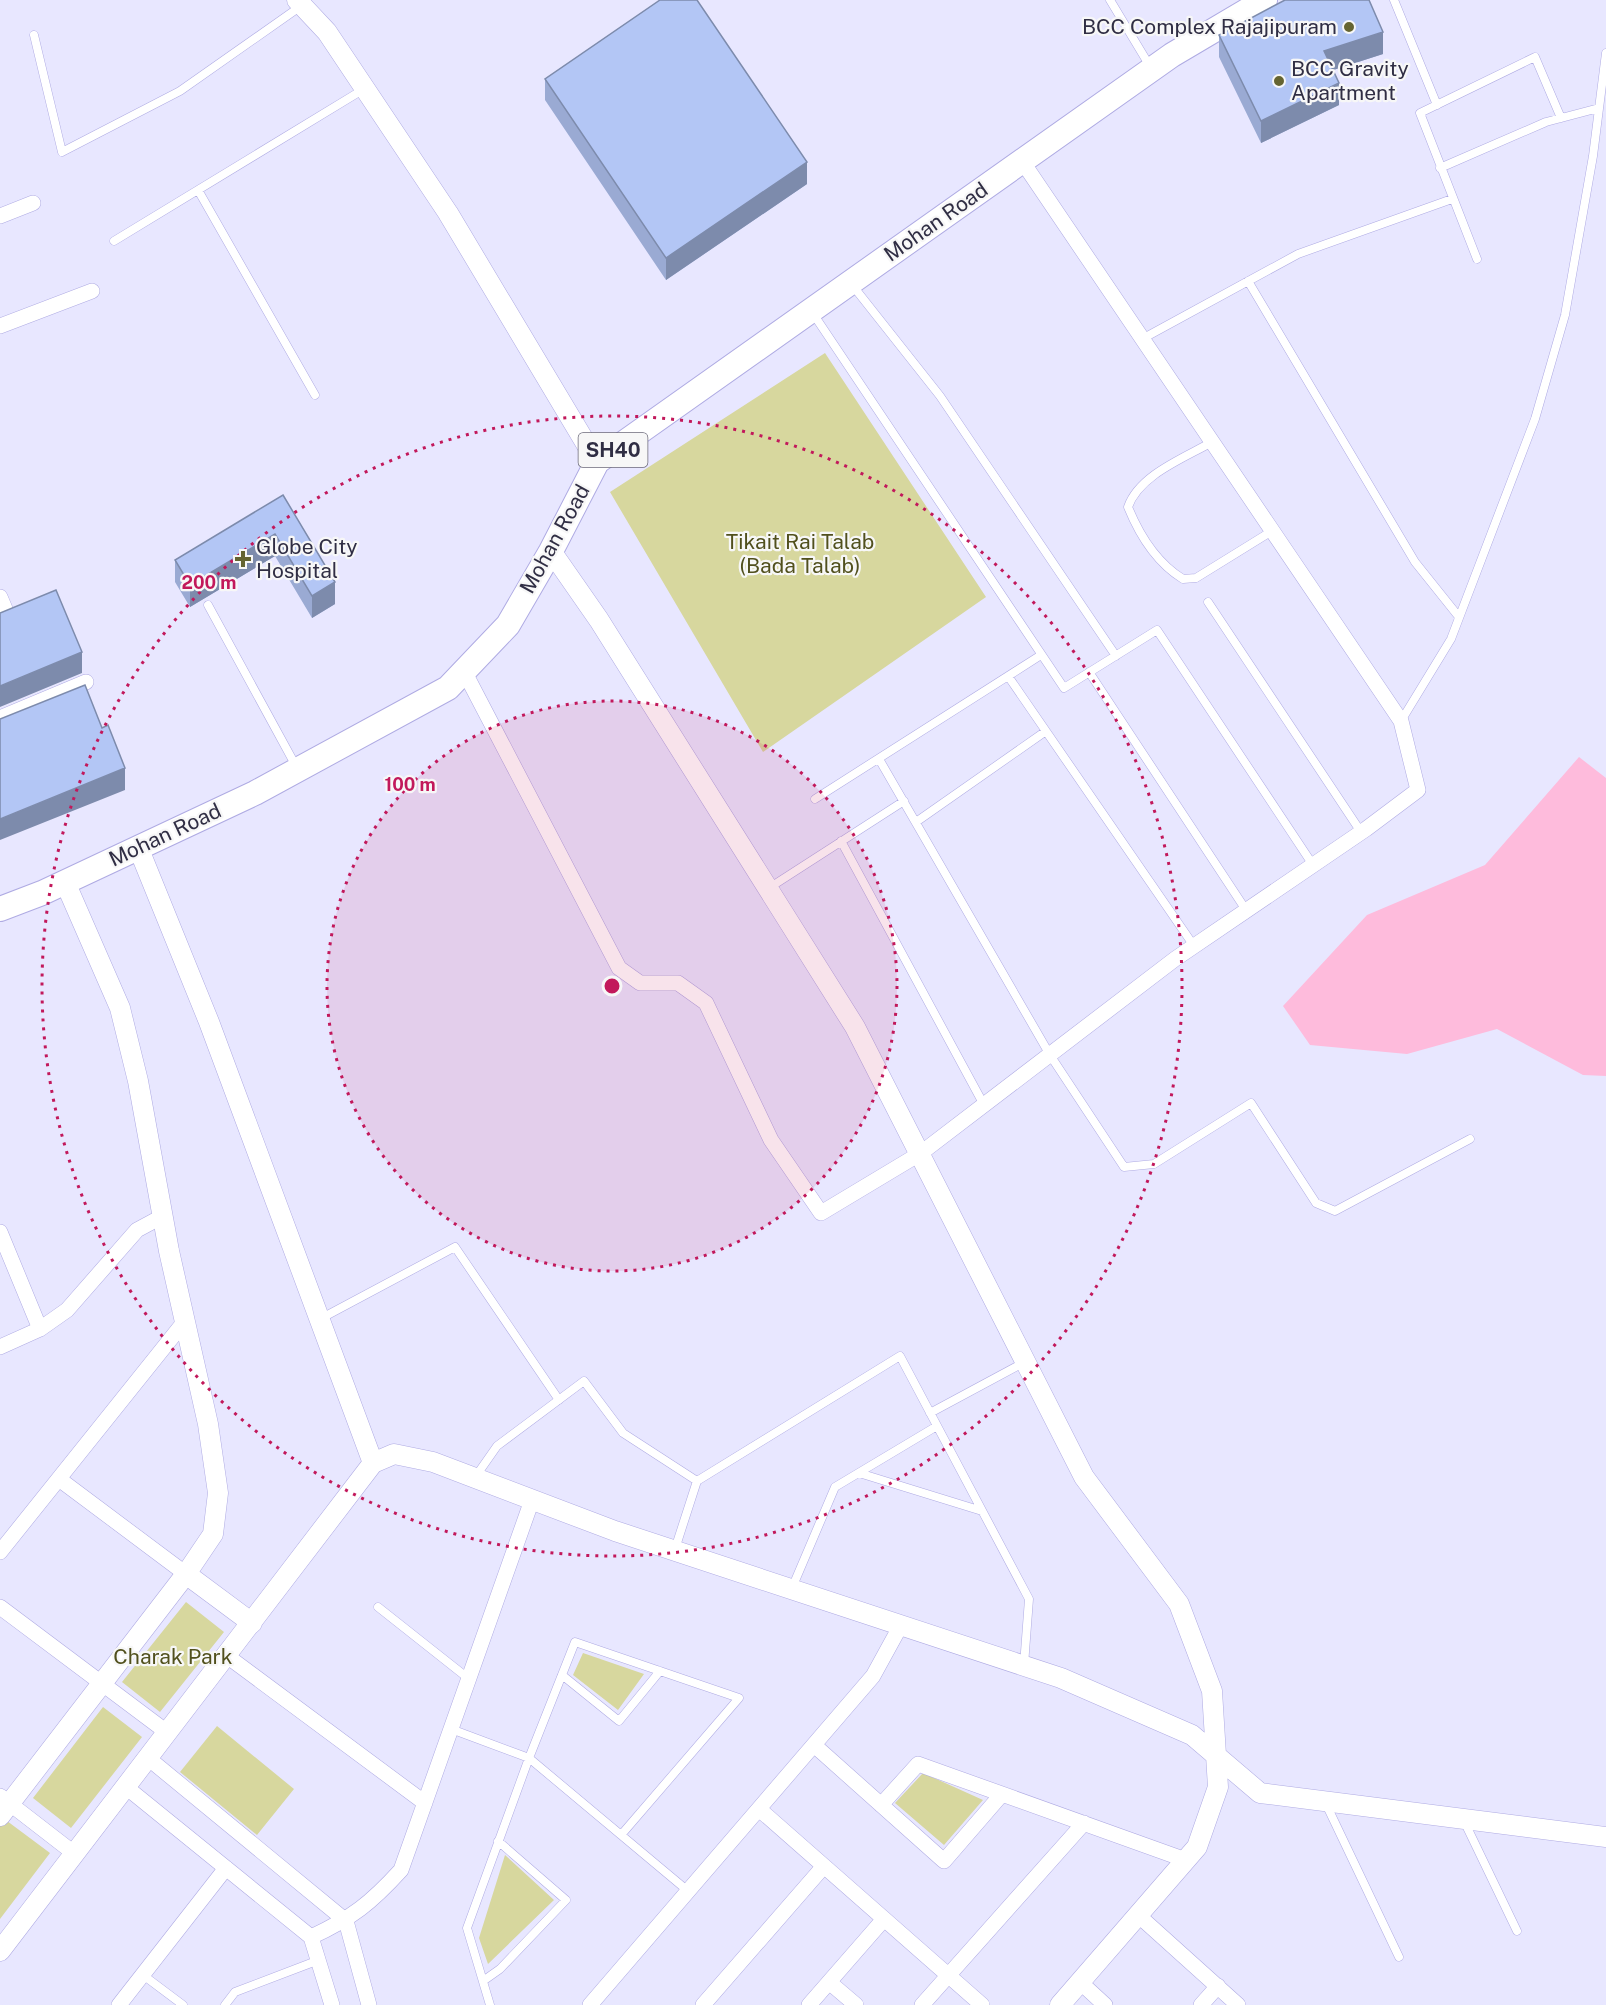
<svg xmlns="http://www.w3.org/2000/svg" width="1606" height="2005" font-family="'Public Sans',sans-serif">
  <style>
    .green { fill: #d7d79e }
    .water { fill: #febbdc }
    .lines { fill: none; stroke-linecap: round; stroke-linejoin: round }
    .service-casing { stroke: #afabe3; stroke-width: 9 }
    .minor-casing { stroke: #afabe3; stroke-width: 16 }
    .tertiary-casing { stroke: #afabe3; stroke-width: 21 }
    .primary-casing { stroke: #afabe3; stroke-width: 26 }
    .service { stroke: #fff; stroke-width: 8 }
    .minor { stroke: #fff; stroke-width: 15 }
    .tertiary { stroke: #fff; stroke-width: 20 }
    .primary { stroke: #fff; stroke-width: 24 }
    .wall { fill: #9aaad3 }
    .shaded-wall { fill: #7d8bac }
    .building { fill: #b3c6f5; stroke: #7d8bac; stroke-width: 1.5 }
    .ring { fill: none; stroke: #c2185b; stroke-width: 3; stroke-dasharray: 3 6 }
    .poi-dot { fill: #656431; stroke: #f7f7f7; stroke-width: 2 }
    .labels { text-anchor: middle; stroke-width: 4.5; stroke-linejoin: round; paint-order: stroke }
    .shield { fill: #f7f7f7; stroke: #6c6a7a; stroke-width: 1.5 }
    .shield-label { font-size: 20px; font-weight: bold; fill: #302e44 }
    .poi-label { font-size: 21px; fill: #302e44; stroke: #f7f7f7; text-anchor: start }
    .street-label { font-size: 21px; fill: #302e44; stroke: #f7f7f7 }
    .park-label { font-size: 21px; fill: #51501d; stroke: #f7f7f7 }
    .centre { fill: #c2185b; stroke: #f7f7f7; stroke-width: 3 }
    .ring-label { font-size: 18px; text-anchor: middle; font-weight: bold; fill: #c2185b; stroke: #f7f7f7; stroke-width: 4.5; stroke-linejoin: round; paint-order: stroke }
  </style>
  <rect width="100%" height="100%" fill="#e8e7ff"/>
  <path class="green" d="M 825,353 L 986,597 L 763,752 L 610,492 Z
    M 186,1602 L 224,1632 L 160,1712 L 122,1682 Z
    M 583,1653 L 644,1674 L 618,1710 L 573,1675 Z
    M 103,1707 L 142,1737 L 71,1828 L 33,1798 Z
    M 217,1726 L 294,1789 L 257,1835 L 180,1772 Z
    M 923,1773 L 983,1800 L 944,1845 L 895,1803 Z
    M 3,1818 L 50,1853 L 0,1919 L 0,1823 Z
    M 505,1855 L 554,1900 L 488,1964 L 479,1938 Z"/>
  <path class="water" d="M 1579,757 L 1606,778 L 1606,1076 L 1583,1075 L 1497,1029 L 1407,1054 L 1310,1045 L 1283,1006 L 1367,915 L 1485,865 Z"/>
  <g class="lines">
    <g class="service-casing">
      <path id="service" d="M 1110,0 L 1151,68
        M 1394,0 L 1437,105
        M 34,35 L 62,152 L 180,91 L 301,6
        M 1440,168 L 1546,122 L 1599,108
        M 198,190 L 315,395
        M 114,241 L 364,89
        M 1477,259 L 1420,113 L 1535,57 L 1561,118
        M 1248,281 L 1415,562 L 1459,617
        M 853,286 L 940,396 L 1116,656
        M 812,312 L 1064,688 L 1157,630 L 1313,865
        M 1142,339 L 1298,254 L 1452,199
        M 1212,442 C 1184,458 1139,475 1128,507 C 1139,534 1157,563 1183,579 L 1196,578 L 1272,531
        M 1208,602 L 1361,832
        M 208,605 L 297,768
        M 1089,672 L 1246,910
        M 1008,676 L 1194,946
        M 1401,721 L 1451,639 L 1535,419 L 1565,315 L 1593,156 L 1606,53
        M 879,759 L 1050,1055 L 1124,1167 L 1154,1164 L 1251,1103 L 1316,1203 L 1335,1211 L 1470,1139
        M 815,799 L 1041,655
        M 916,822 L 1046,731
        M 841,841 L 984,1105
        M 769,888 L 904,801
        M 320,1319 L 455,1247 L 559,1400
        M 930,1413 L 1023,1363
        M 859,1473 L 982,1511
        M 476,1476 L 497,1446 L 584,1381 L 623,1433 L 697,1481
        M 675,1549 L 697,1481 L 900,1356 L 1029,1599 L 1024,1665
        M 792,1588 L 835,1487 L 937,1426
        M 378,1607 L 469,1679
        M 562,1675 L 619,1721 L 660,1671
        M 451,1729 L 529,1758 L 688,1891
        M 1326,1804 L 1399,1957
        M 1464,1821 L 1517,1931
        M 143,1975 L 183,2005
        M 483,1981 L 500,1969 L 566,1900 L 498,1841
        M 225,2005 L 235,1992 L 319,1960
        M 490,2005 L 467,1928 L 529,1758 L 575,1642 L 739,1698 L 621,1835"/>
    </g>
    <g class="minor-casing">
      <path id="minor" d="M 0,216 L 33,203
        M 0,326 L 92,291
        M 0,597 L 8,616
        M 464,671 L 619,968 L 640,983 L 678,983 L 706,1003 L 771,1140 L 821,1213 L 921,1153 L 1175,959 L 1366,829 L 1418,790 L 1401,721 L 1022,161
        M 0,718 L 86,682
        M 0,1232 L 40,1329
        M 0,1347 L 40,1329 L 67,1310 L 137,1230 L 163,1216
        M 59,1479 L 186,1574
        M 0,1552 L 185,1321
        M 0,1607 L 168,1733
        M 227,1656 L 425,1803
        M 814,1745 L 944,1861 L 1002,1794
        M 148,1758 L 346,1921 L 369,2005
        M 126,1787 L 311,1937 L 332,2005
        M 0,1796 L 75,1854
        M 881,1805 L 918,1764 L 1186,1860
        M 759,1809 L 982,2005
        M 1138,1915 L 1238,2005
        M 311,1937 C 352,1918 371,1903 401,1870 L 532,1500
        M 829,1982 L 856,2005
        M 1080,1982 L 1105,2005
        M 119,2005 L 226,1868
        M 590,2005 L 873,1676 L 901,1625
        M 703,2005 L 824,1866
        M 809,2005 L 884,1919
        M 922,2005 L 1084,1823
        M 1201,2005 L 1218,1986"/>
    </g>
    <g class="tertiary-casing">
      <path id="tertiary" d="M 297,0 L 327,32 L 448,213 L 597,462
        M 551,551 L 599,620 L 855,1027 L 1084,1477 L 1179,1604 L 1212,1691 L 1218,1787 L 1197,1847 L 1060,2005
        M 138,847 L 209,1022 L 373,1463
        M 186,1574 L 252,1623
        M 0,1816 L 186,1574 L 213,1534 L 218,1493 L 208,1424 L 169,1251 L 138,1081 L 120,1008 L 65,882
        M 0,1951 L 373,1463 L 394,1454 L 433,1462 L 615,1531 L 1061,1678 L 1192,1735 L 1260,1793 L 1606,1837"/>
    </g>
    <g class="primary-casing">
      <path id="primary" d="M 0,909 L 42,893 L 255,793 L 448,688 L 508,625 L 551,551 L 597,462 L 1172,55 L 1265,0"/>
    </g>
    <use href="#service" class="service"/>
    <use href="#minor" class="minor"/>
    <use href="#tertiary" class="tertiary"/>
    <use href="#primary" class="primary"/>
  </g>
  <path class="wall" d="M 1219,35 L 1383,54 L 1333,70 L 1339,105 L 1261,143 L 1219,57 Z
    M 545,79 L 807,184 L 666,280 L 545,100 Z
    M 283,495 L 335,604 L 312,618 L 275,556 L 190,607 L 175,582 L 175,560 Z"/>
  <path class="shaded-wall" d="M 1383,32 L 1383,54 L 1324,73 L 1324,51 Z
    M 1339,83 L 1339,105 L 1261,143 L 1261,121 Z
    M 807,162 L 807,184 L 666,280 L 666,258 Z
    M 275,534 L 275,556 L 190,607 L 190,585 Z
    M 335,582 L 335,604 L 312,618 L 312,596 Z
    M 82,652 L 82,673 L 0,707 L 0,686 Z
    M 125,768 L 125,790 L 0,840 L 0,819 Z"/>
  <path class="building" d="M 660,0 L 697,0 L 807,162 L 666,258 L 545,79 Z
    M 1285,0 L 1369,0 L 1383,32 L 1324,51 L 1339,83 L 1261,121 L 1219,35 Z
    M 283,495 L 335,582 L 312,596 L 275,534 L 190,585 L 175,560 Z
    M 56,590 L 82,652 L 0,686 L 0,613 Z
    M 85,685 L 102,728 L 108,725 L 125,768 L 0,819 L 0,719 Z"/>
  <circle cx="612" cy="986" r="285" fill="#c2185b" fill-opacity=".12"/>
  <g class="ring">
    <circle cx="612" cy="986" r="285"/>
    <circle cx="612" cy="986" r="570"/>
  </g>
  <g class="poi-dot">
    <circle cx="1349" cy="27" r="6"/>
    <circle cx="1279" cy="81" r="6"/>
    <path d="M240 550h6v6h6v6h-6v6h-6v-6h-6v-6h6z"/>
  </g>
  <g class="labels">
    <rect class="shield" x="578.5" y="433" width="69" height="34" rx="4.5"/>
    <g class="shield-label">
      <text x="613" y="457">SH40</text>
    </g>
    <g class="poi-label">
      <text x="1337" y="34" text-anchor="end">BCC Complex Rajajipuram</text>
      <text x="1291" y="76">BCC Gravity<tspan x="1291" dy="24">Apartment</tspan></text>
      <text x="256" y="554">Globe City<tspan x="256" dy="24">Hospital</tspan></text>
    </g>
    <g class="street-label">
      <text transform="translate(936 222) rotate(-35)" y="7">Mohan Road</text>
      <text transform="translate(555 539) rotate(-61)" y="7">Mohan Road</text>
      <text transform="translate(165 835) rotate(-25)" y="7">Mohan Road</text>
    </g>
    <g class="park-label">
      <text x="800" y="549">Tikait Rai Talab<tspan x="800" dy="24">(Bada Talab)</tspan></text>
      <text x="173" y="1664">Charak Park</text>
    </g>
  </g>
  <circle cx="612" cy="986" r="9" class="centre"/>
  <g class="ring-label">
    <text x="209" y="589">200 m</text>
    <text x="410" y="791">100 m</text>
  </g>
</svg>
